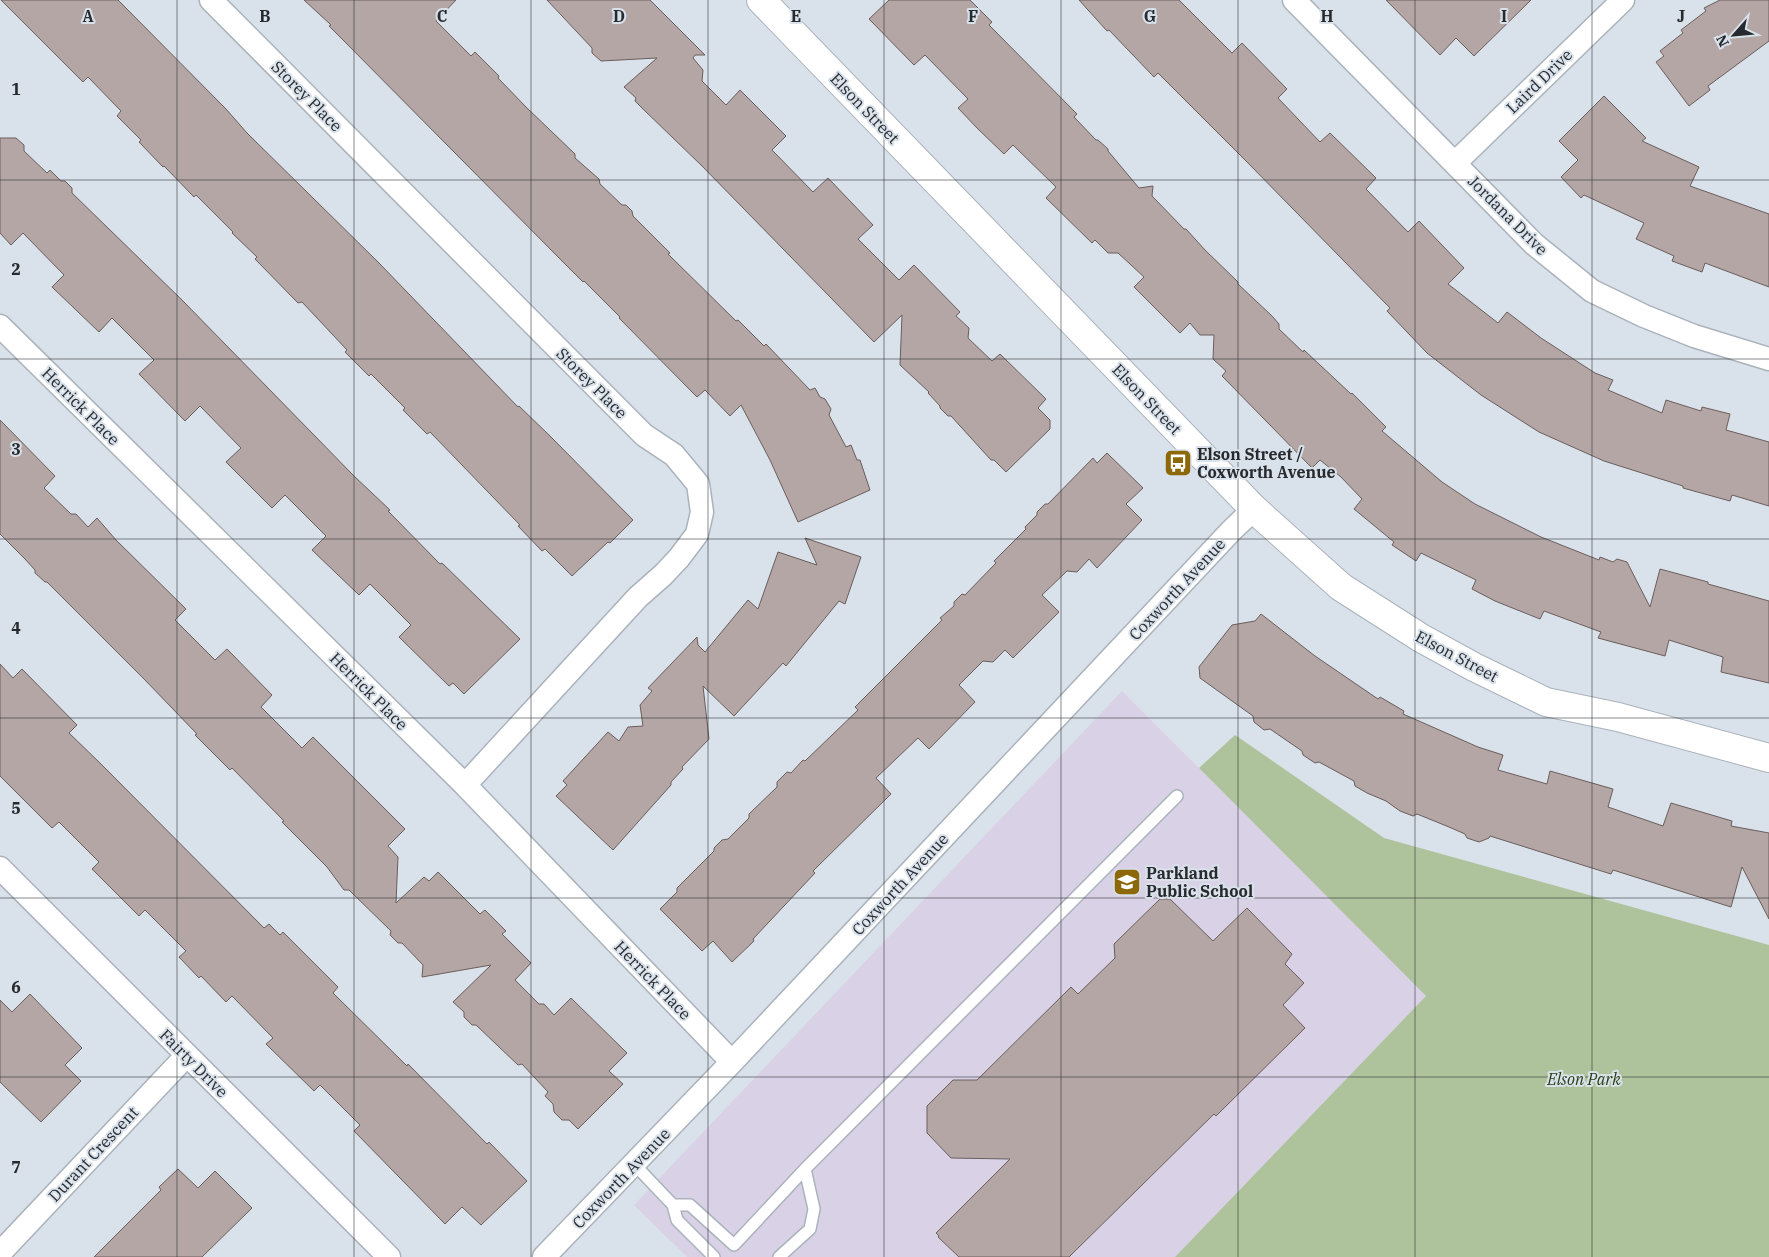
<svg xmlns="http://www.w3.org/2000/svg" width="1769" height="1257" font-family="'IBM Plex Serif',serif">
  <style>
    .education { fill: #d9d2e7 }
    .green { fill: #aec39c }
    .building { fill: #b4a6a4; stroke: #6a5e5c }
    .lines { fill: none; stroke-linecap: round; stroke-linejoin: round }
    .service-casing { stroke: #aab2bb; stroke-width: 14 }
    .minor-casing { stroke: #aab2bb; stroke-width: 25 }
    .tertiary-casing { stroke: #aab2bb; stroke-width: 30 }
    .service { stroke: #fff; stroke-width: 11 }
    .minor { stroke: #fff; stroke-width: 22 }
    .tertiary { stroke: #fff; stroke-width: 28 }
    .grid { fill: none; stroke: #272a2e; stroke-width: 1; stroke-opacity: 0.55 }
    .labels { text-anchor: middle; stroke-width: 4; stroke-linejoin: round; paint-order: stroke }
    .street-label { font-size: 16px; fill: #272a2e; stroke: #d9e1ea }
    .poi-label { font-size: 16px; font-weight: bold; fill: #272a2e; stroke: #d9e1ea; text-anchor: start }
    .park-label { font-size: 16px; font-style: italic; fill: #293e11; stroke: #d9e1ea }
    .grid-label { font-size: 16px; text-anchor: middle; font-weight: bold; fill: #272a2e; stroke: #d9e1ea; stroke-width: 4; stroke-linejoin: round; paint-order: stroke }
  </style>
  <rect width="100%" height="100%" fill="#d9e1ea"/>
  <path class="education" d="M 1122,691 L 1426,996 L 1175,1257 L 687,1257 L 634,1205 Z"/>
  <path class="green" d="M 1235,735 L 1384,838 L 1769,945 L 1769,1257 L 1175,1257 L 1426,996 L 1199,768 Z"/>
  <path class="building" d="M 1,0 L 118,0 L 226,109 L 247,133 L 379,263 L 518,407 L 519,406 L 551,437 L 633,520 L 610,543 L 608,542 L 572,576 L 545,549 L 542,551 L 518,526 L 520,525 L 430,432 L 427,434 L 403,410 L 405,408 L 371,374 L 369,376 L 345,352 L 347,350 L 302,302 L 298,303 L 255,259 L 257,257 L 232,233 L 233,232 L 196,195 L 194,197 L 164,166 L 163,167 L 139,142 L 141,140 L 117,116 L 121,111 L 88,77 L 83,82 Z
    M 304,0 L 456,0 L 436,21 L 471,56 L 475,52 L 499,76 L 498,78 L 526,107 L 575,154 L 575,158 L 599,179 L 600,184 L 622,205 L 626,205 L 632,211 L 633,216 L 670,253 L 668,254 L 736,321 L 738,320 L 764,346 L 766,344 L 810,390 L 815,388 L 820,397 L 825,399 L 831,409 L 829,415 L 846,447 L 851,445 L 857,460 L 860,460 L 870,490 L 798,522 L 770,460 L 741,405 L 730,416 L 705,390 L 697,397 L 619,318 L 620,317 L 584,281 L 583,282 L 563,262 L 344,41 L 329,26 L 331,25 Z
    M 547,0 L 650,0 L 705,55 L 695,55 L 693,58 L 703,70 L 702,81 L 726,105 L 740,90 L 786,136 L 772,150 L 813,192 L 828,178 L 873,225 L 858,239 L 899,280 L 914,265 L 960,312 L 956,316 L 969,328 L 968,338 L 992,361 L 1000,354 L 1046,399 L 1038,408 L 1050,420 L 1050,429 L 1006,472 L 994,460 L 991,460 L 951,416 L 948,416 L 940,408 L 940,406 L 928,393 L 929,392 L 900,365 L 902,315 L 874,342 L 702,166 L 643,109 L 635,101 L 636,98 L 624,87 L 657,58 L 601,61 L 592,53 L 592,48 Z
    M 889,0 L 970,0 L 992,22 L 989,25 L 1077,114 L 1074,117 L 1096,140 L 1098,140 L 1108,149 L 1108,151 L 1139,188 L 1153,186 L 1152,196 L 1184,229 L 1186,229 L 1205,250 L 1238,282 L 1238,284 L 1272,316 L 1279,324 L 1279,329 L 1303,352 L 1304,350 L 1351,394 L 1352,393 L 1386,427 L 1382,431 L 1442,482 L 1475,504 L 1541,537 L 1599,560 L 1600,557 L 1613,562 L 1617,559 L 1627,562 L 1650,607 L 1660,569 L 1708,582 L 1708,584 L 1769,601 L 1769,683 L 1721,672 L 1723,657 L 1669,640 L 1665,656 L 1598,638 L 1601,632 L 1544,611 L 1540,619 L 1495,601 L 1472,589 L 1476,580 L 1421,553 L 1416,561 L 1392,545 L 1394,542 L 1354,509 L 1362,499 L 1341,477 L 1320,460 L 1312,468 L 1222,376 L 1226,371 L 1213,359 L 1214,335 L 1200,335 L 1190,323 L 1180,333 L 1134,287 L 1144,277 L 1118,253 L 1108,253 L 1095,240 L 1092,243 L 1046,198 L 1056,187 L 1013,145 L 1004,154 L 978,129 L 958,108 L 968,99 L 925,55 L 914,65 L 869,19 Z
    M 1079,0 L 1179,0 L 1232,53 L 1242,43 L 1287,89 L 1278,98 L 1320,142 L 1330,133 L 1376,178 L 1366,189 L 1408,232 L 1419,221 L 1464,268 L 1448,284 L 1498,323 L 1507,312 L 1541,338 L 1595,373 L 1613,380 L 1608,390 L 1662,413 L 1666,400 L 1701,411 L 1702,407 L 1730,414 L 1726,430 L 1769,442 L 1769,506 L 1732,495 L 1730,501 L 1683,488 L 1683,486 L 1604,461 L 1539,432 L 1481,395 L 1427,353 L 1387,311 L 1390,308 L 1247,162 L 1158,73 L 1154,77 L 1109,30 L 1107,31 Z
    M 1386,0 L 1531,0 L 1474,56 L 1456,38 L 1440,55 Z
    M 1720,0 L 1769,0 L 1769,41 L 1708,86 L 1710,90 L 1689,106 L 1656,62 L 1664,56 L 1660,51 L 1683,33 L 1681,30 L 1706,11 L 1704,8 Z
    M 1604,96 L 1646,138 L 1642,141 L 1699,167 L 1690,186 L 1769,214 L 1769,287 L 1705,263 L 1702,272 L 1672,261 L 1674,256 L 1636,239 L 1644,223 L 1584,195 L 1581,198 L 1561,177 L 1578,160 L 1559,141 Z
    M 0,138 L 16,138 L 24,145 L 24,151 L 47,173 L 50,170 L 61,181 L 65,181 L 72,188 L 72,193 L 182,300 L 354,476 L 390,510 L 388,511 L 440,564 L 442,563 L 520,639 L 464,694 L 453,683 L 449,686 L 399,637 L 411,625 L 370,584 L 359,595 L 312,550 L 326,536 L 285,495 L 272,508 L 226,462 L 241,448 L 200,406 L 185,421 L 139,374 L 154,360 L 112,318 L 99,332 L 52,287 L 64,275 L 23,233 L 11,245 L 0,233 Z
    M 0,420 L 55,476 L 44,488 L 71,514 L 76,514 L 88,527 L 97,518 L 116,540 L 186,609 L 175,620 L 215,660 L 227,649 L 272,695 L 261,707 L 302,748 L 313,737 L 405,829 L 388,846 L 398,857 L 396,903 L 424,877 L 429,881 L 438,872 L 480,914 L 485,910 L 506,931 L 502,934 L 531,963 L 515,980 L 539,1004 L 544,1004 L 554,1015 L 571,998 L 627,1053 L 609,1071 L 623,1084 L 578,1129 L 569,1120 L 562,1120 L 554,1112 L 553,1104 L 545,1096 L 548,1092 L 522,1064 L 518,1065 L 476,1025 L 472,1025 L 464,1017 L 464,1012 L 453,1002 L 491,965 L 422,977 L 423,965 L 402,943 L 398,943 L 390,935 L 391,931 L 349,890 L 344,890 L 327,867 L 282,822 L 284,821 L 232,768 L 230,770 L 195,735 L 197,734 L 145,680 L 47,582 L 45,582 L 35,573 L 35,570 L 24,558 L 0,534 Z
    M 1107,453 L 1143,488 L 1126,504 L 1142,520 L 1097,568 L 1089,559 L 1077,572 L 1067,571 L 1042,595 L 1059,612 L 1013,658 L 1005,650 L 993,662 L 983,661 L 959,685 L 975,702 L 929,749 L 918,738 L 876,778 L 891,794 L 813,871 L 815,873 L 753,939 L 754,941 L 732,962 L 713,941 L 702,951 L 660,909 L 677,892 L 677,888 L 714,851 L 714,848 L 722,840 L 728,839 L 749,818 L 749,814 L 777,787 L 777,782 L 787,772 L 791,773 L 803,760 L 805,761 L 858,710 L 855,707 L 942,620 L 940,618 L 954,606 L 954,602 L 962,594 L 965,595 L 996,563 L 994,561 L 1026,529 L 1025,527 L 1037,515 L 1037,512 L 1045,504 L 1048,504 L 1093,458 L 1097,463 Z
    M 805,538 L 861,557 L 845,604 L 839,601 L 786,666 L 783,663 L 734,716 L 703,686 L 709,739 L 682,767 L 683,769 L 671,782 L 671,785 L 613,850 L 556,796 L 567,785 L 563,781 L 608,732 L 619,741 L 628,727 L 643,726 L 640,705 L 652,691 L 648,688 L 697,637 L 698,645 L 705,652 L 748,600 L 758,609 L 778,552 L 817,565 Z
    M 1261,614 L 1315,656 L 1378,699 L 1380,697 L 1404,711 L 1403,714 L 1478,747 L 1503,755 L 1498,770 L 1547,784 L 1550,771 L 1613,789 L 1608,807 L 1663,826 L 1671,803 L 1732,821 L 1731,826 L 1769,833 L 1769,919 L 1742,867 L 1731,907 L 1613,870 L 1611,874 L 1490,836 L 1489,838 L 1479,842 L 1467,838 L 1465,834 L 1449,827 L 1417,814 L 1413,816 L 1400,811 L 1386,801 L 1367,793 L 1355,786 L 1354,781 L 1319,762 L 1315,763 L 1303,755 L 1302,751 L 1270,729 L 1264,730 L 1254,722 L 1253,716 L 1200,678 L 1199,667 L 1232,625 L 1255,621 Z
    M 0,664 L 13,678 L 22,669 L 77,725 L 69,733 L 101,764 L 264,928 L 269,924 L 280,935 L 283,932 L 338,987 L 333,993 L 407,1066 L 408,1064 L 487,1144 L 489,1142 L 527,1181 L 481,1225 L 462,1207 L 445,1224 L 354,1131 L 360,1125 L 320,1085 L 314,1091 L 266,1044 L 273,1038 L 232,996 L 226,1002 L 201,976 L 199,978 L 179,957 L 186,951 L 145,910 L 139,916 L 92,869 L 99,862 L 59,822 L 52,828 L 0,776 Z
    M 1160,899 L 1170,899 L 1213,941 L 1247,908 L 1292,954 L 1285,964 L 1304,983 L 1283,1005 L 1305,1028 L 1216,1116 L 1214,1114 L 1069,1257 L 959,1257 L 938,1237 L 939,1236 L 936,1233 L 1010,1159 L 951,1158 L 927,1133 L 927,1106 L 953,1080 L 977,1080 L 1071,987 L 1078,994 L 1115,958 L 1114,944 Z
    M 30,994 L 82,1048 L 65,1065 L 81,1081 L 41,1122 L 0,1082 L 0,1000 L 12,1012 Z
    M 178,1169 L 198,1188 L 215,1171 L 252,1208 L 202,1257 L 94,1257 L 161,1190 L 159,1187 Z"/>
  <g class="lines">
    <g class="service-casing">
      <path id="service" d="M 634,1164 L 673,1205 L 677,1220 L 714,1257
        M 673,1205 L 690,1205 L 734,1245 L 805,1169
        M 779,1257 L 810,1229 L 814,1209 L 805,1169 L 1177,796"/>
    </g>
    <g class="minor-casing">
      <path id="minor" d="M 211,0 L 644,435 L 674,455 L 698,484 L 702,512 L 697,534 L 679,558 L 663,575 L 638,597 L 465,785
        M 1294,0 L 1534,244 L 1592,291 L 1644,316 L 1694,336 L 1769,359
        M 1455,163 L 1623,0
        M 0,326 L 465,785 L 732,1062
        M 0,868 L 389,1257
        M 0,1253 L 187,1055
        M 544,1257 L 732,1062 L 1231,531 L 1254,509"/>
    </g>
    <g class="tertiary-casing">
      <path id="tertiary" d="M 761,0 L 1254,509 L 1341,587 L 1421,638 L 1474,667 L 1546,702 L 1618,717 L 1769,758"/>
    </g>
    <use href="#service" class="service"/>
    <use href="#minor" class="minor"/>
    <use href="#tertiary" class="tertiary"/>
  </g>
  <path class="grid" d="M 177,0 L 177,1257M 354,0 L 354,1257M 531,0 L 531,1257M 708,0 L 708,1257M 884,0 L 884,1257M 1061,0 L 1061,1257M 1238,0 L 1238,1257M 1415,0 L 1415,1257M 1592,0 L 1592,1257M 0,180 L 1769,180M 0,359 L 1769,359M 0,539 L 1769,539M 0,718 L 1769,718M 0,898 L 1769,898M 0,1077 L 1769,1077"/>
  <defs>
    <g id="bus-square" transform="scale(1.4375)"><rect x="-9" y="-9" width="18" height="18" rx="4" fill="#8c6809" stroke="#d9e1ea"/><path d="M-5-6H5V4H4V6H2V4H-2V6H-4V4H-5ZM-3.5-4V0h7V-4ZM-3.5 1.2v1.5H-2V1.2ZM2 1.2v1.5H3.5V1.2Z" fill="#fff"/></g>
    <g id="school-square" transform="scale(1.4375)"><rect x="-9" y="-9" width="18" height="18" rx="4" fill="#8c6809" stroke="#d9e1ea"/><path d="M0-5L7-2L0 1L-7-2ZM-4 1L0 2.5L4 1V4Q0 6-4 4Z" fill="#fff"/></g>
  </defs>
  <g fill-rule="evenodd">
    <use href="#bus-square" x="1178" y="463"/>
    <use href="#school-square" x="1127" y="882"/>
  </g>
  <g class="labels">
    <g class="street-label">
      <text transform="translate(1539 81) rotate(-44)" y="6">Laird Drive</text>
      <text transform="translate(307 96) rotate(45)" y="6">Storey Place</text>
      <text transform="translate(865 108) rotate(46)" y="6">Elson Street</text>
      <text transform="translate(1508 215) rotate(45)" y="6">Jordana Drive</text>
      <text transform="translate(592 383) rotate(45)" y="6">Storey Place</text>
      <text transform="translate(1147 399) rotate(46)" y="6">Elson Street</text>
      <text transform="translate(81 406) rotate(45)" y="6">Herrick Place</text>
      <text transform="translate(1177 589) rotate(-47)" y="6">Coxworth Avenue</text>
      <text transform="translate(1457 656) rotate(28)" y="6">Elson Street</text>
      <text transform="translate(369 691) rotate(45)" y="6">Herrick Place</text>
      <text transform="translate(900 884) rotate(-47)" y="6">Coxworth Avenue</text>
      <text transform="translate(653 980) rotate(46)" y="6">Herrick Place</text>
      <text transform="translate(194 1063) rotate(45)" y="6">Fairty Drive</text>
      <text transform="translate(93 1154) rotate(-47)" y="6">Durant Crescent</text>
      <text transform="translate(621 1178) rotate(-46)" y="6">Coxworth Avenue</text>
    </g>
    <g class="poi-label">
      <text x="1197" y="460">Elson Street /<tspan x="1197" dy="18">Coxworth Avenue</tspan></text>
      <text x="1146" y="879">Parkland<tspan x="1146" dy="18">Public School</tspan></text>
    </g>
    <g class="park-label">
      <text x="1584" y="1085">Elson Park</text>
    </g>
  </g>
  <g class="grid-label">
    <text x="88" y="22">A</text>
    <text x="265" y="22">B</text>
    <text x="442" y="22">C</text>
    <text x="619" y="22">D</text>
    <text x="796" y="22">E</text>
    <text x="973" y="22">F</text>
    <text x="1150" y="22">G</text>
    <text x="1327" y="22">H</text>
    <text x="1504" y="22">I</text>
    <text x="1681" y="22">J</text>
    <text x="16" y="95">1</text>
    <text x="16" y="275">2</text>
    <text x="16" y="455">3</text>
    <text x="16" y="634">4</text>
    <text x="16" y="814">5</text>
    <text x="16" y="993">6</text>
    <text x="16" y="1173">7</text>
  </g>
  <g transform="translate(1734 35) rotate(243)" stroke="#d9e1ea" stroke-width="4" paint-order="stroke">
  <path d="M0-4L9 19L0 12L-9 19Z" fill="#272a2e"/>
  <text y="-8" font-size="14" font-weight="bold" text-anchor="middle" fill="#272a2e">N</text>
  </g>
</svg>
